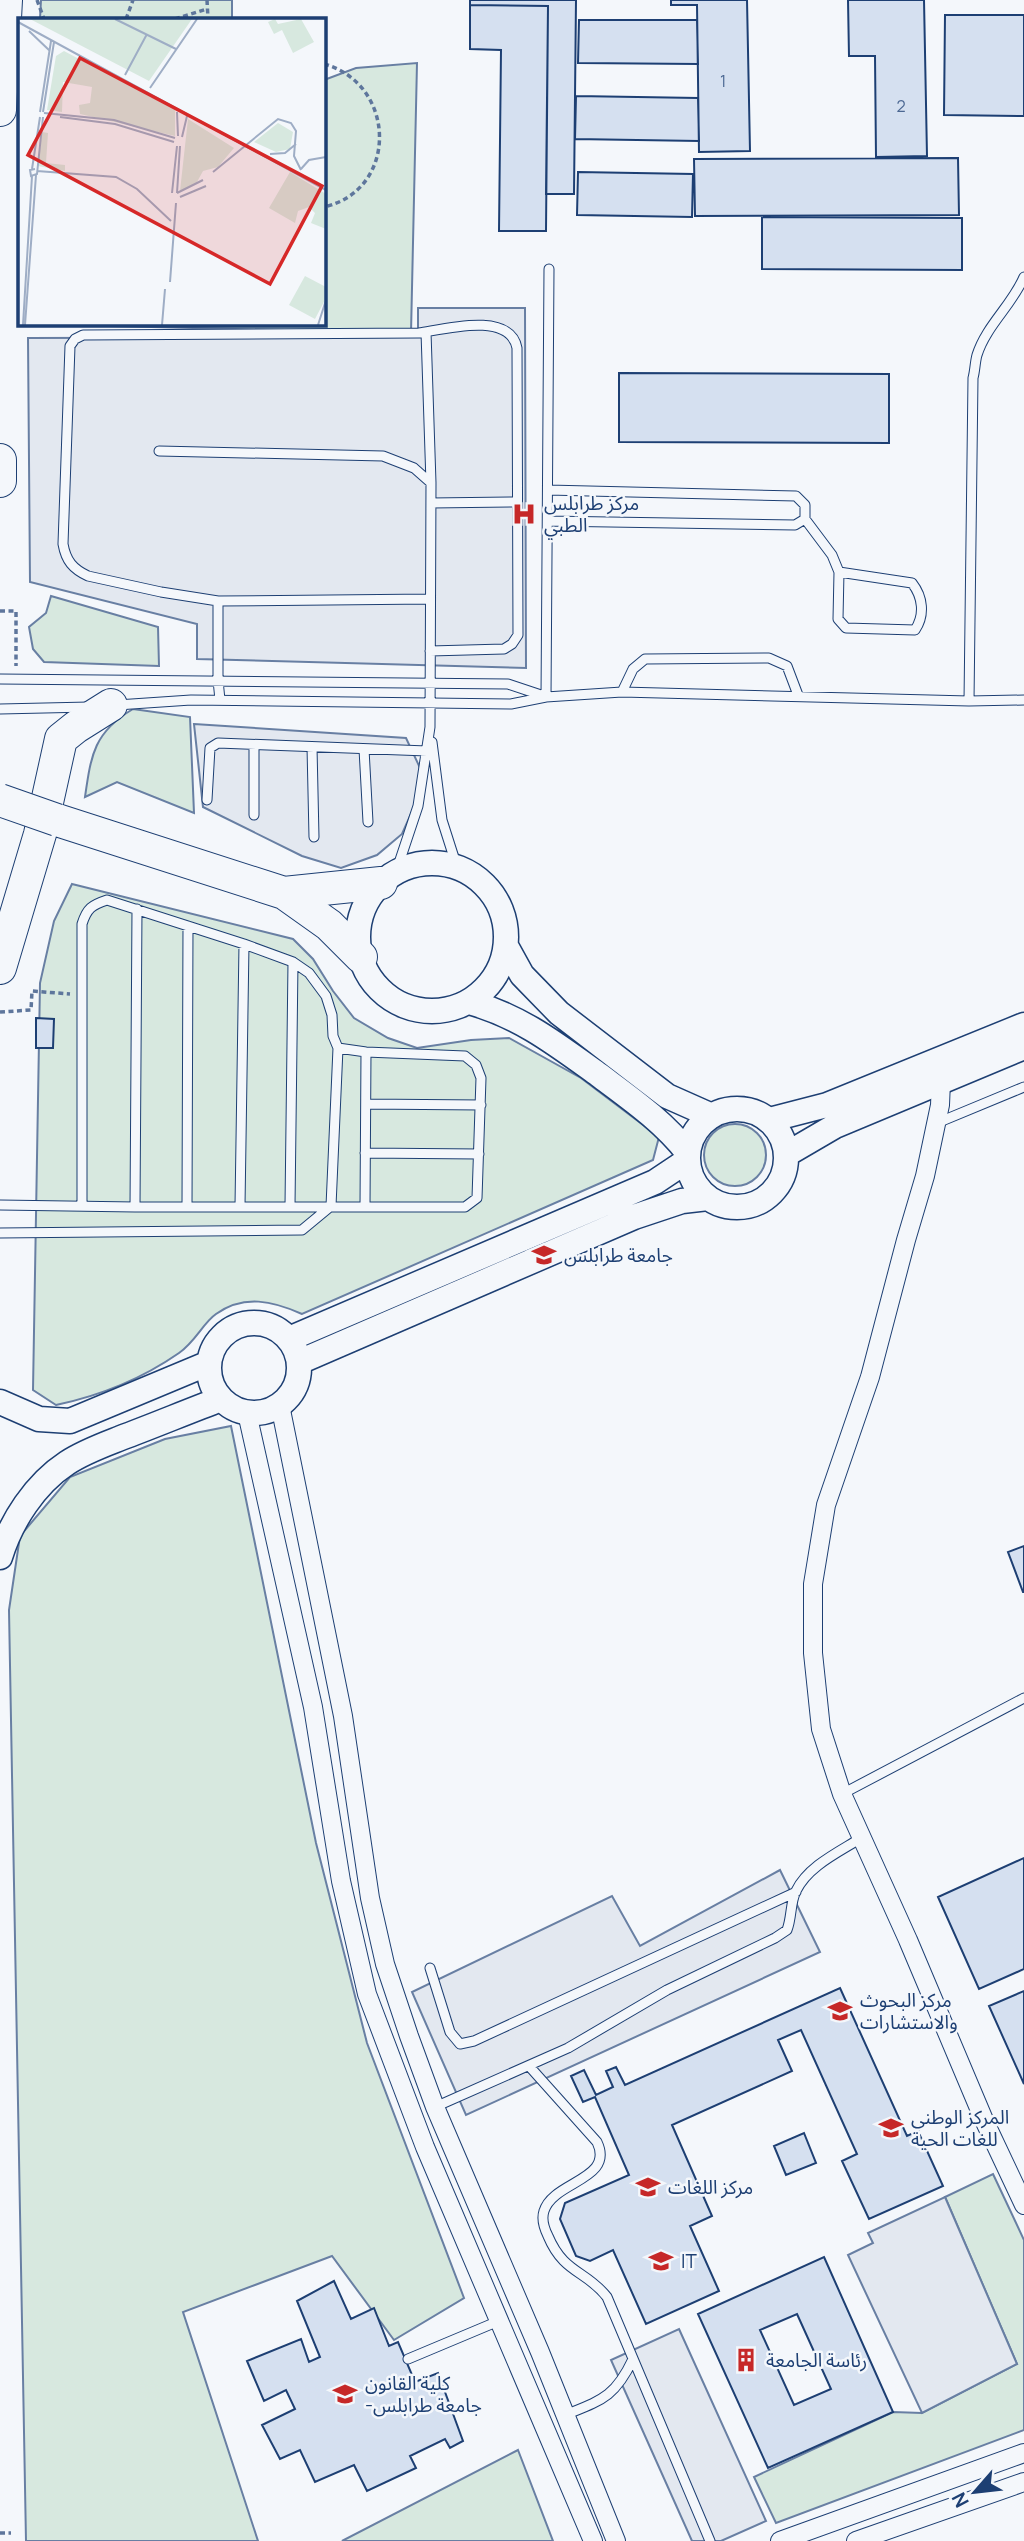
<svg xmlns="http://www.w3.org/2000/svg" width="1024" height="2541" font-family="Manrope,'Noto Sans Arabic',sans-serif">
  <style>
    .green { fill: #d7e8df; stroke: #687fa3; stroke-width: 2 }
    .parking { fill: #e3e8f0; stroke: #687fa3; stroke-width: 2 }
    .building { fill: #d5e0f0; stroke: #1d3f73; stroke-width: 2; fill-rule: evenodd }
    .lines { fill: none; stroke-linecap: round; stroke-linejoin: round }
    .lane-casing { stroke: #1d3f73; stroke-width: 11 }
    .street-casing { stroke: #1d3f73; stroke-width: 20 }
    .secondary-casing { stroke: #1d3f73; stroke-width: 27 }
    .highway-casing { stroke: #1d3f73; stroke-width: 34 }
    .path { stroke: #5e769c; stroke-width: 3.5; stroke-dasharray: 5 3.5; stroke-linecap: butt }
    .lane { stroke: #f4f7fb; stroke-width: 9 }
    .street { stroke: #f4f7fb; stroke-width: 18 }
    .secondary { stroke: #f4f7fb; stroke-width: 24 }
    .highway { stroke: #f4f7fb; stroke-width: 32 }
    .highway-bridge-casing { stroke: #1d3f73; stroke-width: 34; stroke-linecap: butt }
    .highway-bridge { stroke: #f4f7fb; stroke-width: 32 }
    .labels { text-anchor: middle; stroke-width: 5; stroke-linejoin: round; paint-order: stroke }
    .number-label { font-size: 16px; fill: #4b6792 }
    .poi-label { font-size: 19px; fill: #1d3f73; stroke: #f4f7fb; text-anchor: start }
    .inset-road { fill: none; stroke: #9eadc5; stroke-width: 2 }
    .view { fill: #d62828; fill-opacity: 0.15; stroke: #d62828; stroke-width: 3.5 }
    .inset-edge { fill: none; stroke: #1d3f73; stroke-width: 3.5 }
  </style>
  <rect width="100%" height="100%" fill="#f4f7fb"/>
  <path class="green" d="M 41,0 L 232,0 L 232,19 L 40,19 Z
    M 417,63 L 411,333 L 25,324 L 324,324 L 324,80 L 356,68 Z
    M 51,596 L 158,627 L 159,666 L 44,662 L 33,649 L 29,627 L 46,613 Z
    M 133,709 L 190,717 L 194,813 L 117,782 L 85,797 C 91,755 94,732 133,709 Z
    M 72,884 L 293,939 L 313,959 L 333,991 L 354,1018 L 388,1038 L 417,1048 L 471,1040 L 509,1038 L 581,1078 L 659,1137 L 653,1160 L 302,1314 C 273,1301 244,1294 216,1314 C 203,1323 196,1341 179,1353 C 143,1378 99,1396 56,1405 L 33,1390 L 40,983 L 54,921 Z
    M704 1155a31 31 0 1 1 62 0a31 31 0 1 1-62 0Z
    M 231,1426 L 316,1843 L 367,2043 L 464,2298 L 394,2340 L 332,2256 L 183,2312 L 258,2541 L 26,2541 L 9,1610 L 20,1536 L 70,1477 L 165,1439 Z
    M 993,2174 L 1024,2240 L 1024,2430 L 776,2523 L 754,2477 L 893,2412 L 922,2413 L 1017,2364 L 945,2197 Z
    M 518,2450 L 553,2541 L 342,2541 Z"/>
  <path class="parking" d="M 418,308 L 525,308 L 526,668 L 197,659 L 197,624 L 30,582 L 28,338 L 418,337 Z
    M 194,724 L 406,738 L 421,770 L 418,798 L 402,834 L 377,855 L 341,868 L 302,856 L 203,807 Z
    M 780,1870 L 820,1952 L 466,2115 L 412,1992 L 612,1896 L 640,1946 Z
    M 945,2197 L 1017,2364 L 922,2413 L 848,2255 L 873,2243 L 868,2233 Z
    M 679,2329 L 766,2521 L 721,2541 L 692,2541 L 611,2360 Z"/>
  <path class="building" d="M 470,0 L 576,0 L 574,194 L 546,194 L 548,6 L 470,5 Z
    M 671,0 L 747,0 L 750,151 L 699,152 L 697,5 L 671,5 Z
    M 848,0 L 924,0 L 927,156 L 876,157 L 875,56 L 849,56 Z
    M 470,5 L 548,6 L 546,231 L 499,231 L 501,50 L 470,49 Z
    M 945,15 L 1024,15 L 1024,116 L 944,115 Z
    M 579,20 L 697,20 L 698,64 L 578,63 Z
    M 576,96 L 698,98 L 699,141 L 575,139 Z
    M 958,158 L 959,215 L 695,216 L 694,159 Z
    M 578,172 L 693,174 L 692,217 L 577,215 Z
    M 762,217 L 962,218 L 962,270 L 762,269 Z
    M 619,373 L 889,374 L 889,443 L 619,442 Z
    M 36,1018 L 54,1019 L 53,1048 L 36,1048 Z
    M 1024,1546 L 1024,1592 L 1023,1592 L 1008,1552 Z
    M 1024,1858 L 1024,1969 L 979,1989 L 938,1897 Z
    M 840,1988 L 907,2136 L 918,2131 L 943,2186 L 869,2219 L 842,2161 L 857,2154 L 801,2030 L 778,2040 L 792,2071 L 672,2125 L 712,2216 L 690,2226 L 719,2291 L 646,2324 L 613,2250 L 590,2261 L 576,2256 L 560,2219 L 565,2203 L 629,2175 L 595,2097 L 583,2102 L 571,2076 L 584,2070 L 596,2095 L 613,2087 L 606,2071 L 616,2067 L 625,2085 Z
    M 1024,1991 L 1024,2084 L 989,2006 Z
    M 804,2133 L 816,2163 L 786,2175 L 774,2146 Z
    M 824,2257 L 893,2412 L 768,2468 L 698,2314 ZM 797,2314 L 831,2389 L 794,2405 L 760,2330 Z
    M 334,2281 L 351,2319 L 374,2308 L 389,2346 L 398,2342 L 415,2382 L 438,2373 L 463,2441 L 450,2448 L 445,2439 L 410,2456 L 416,2468 L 367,2491 L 354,2465 L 315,2482 L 300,2450 L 280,2459 L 262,2425 L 295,2409 L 286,2390 L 264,2401 L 247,2361 L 301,2339 L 309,2362 L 320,2357 L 297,2301 Z"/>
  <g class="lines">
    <g class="lane-casing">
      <path id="lane" d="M 159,451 L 383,456 L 414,468 L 431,483
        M 548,490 L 796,496 L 805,505 L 805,519 L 795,525 L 548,521
        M 431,503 L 517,502
        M 805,519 L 832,555 L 839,572 L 838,619 L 846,628 L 915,630 C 925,615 923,597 912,583 L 839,572
        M 430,599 L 218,601 L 161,592 L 88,576 C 73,569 66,561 63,544 L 70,346 L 75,339 L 83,335 L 419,333 C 445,329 510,311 517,348 L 518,635 L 512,644 L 504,649 L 430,651
        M 218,601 L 218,680 L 220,700
        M 0,679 L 508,684 L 544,696
        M 622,692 L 633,669 L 645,659 L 769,658 L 787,666 L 798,695
        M 546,697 L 549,269
        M 969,701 L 973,378 C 975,371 975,362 977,355 C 986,326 1012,305 1024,277
        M 117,705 L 191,700 L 511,704 L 546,697 L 622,692 L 969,701 L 1024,700
        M 0,709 L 89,707
        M 432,742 L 442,820 L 457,867
        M 312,747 L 314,837
        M 364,749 L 368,822
        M 207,800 L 210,748 L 218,743 L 427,751
        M 254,815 L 254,745
        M 396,872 L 418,806 L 430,727 L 431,483 L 426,332
        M 366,1104 L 481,1105
        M 937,1123 L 1024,1087
        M 365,1153 L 479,1154
        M 0,1205 L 135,1207 L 465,1207 L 477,1198 L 481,1078 L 476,1065 L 465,1056 L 366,1052 L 338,1048 L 333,1036 L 332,1015 L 326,996 L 309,973 L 293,962 L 244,944 L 107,900 C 92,905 87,908 82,924 L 82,1206
        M 240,1206 L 244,944
        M 290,1206 L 293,962
        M 365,1206 L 366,1052
        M 135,1207 L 137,909
        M 187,1207 L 188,926
        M 0,1233 L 302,1230 L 331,1206 L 338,1048
        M 842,1794 L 1024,1698
        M 430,1968 L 450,2032 L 460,2044 L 474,2041 L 796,1892
        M 529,2066 L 597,2142 C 615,2180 553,2181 544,2211 C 541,2220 544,2228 548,2236 C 564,2274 586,2270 607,2297 L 710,2541
        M 435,2107 L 568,2048 L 667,1990 L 775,1938 L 787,1930 C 792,1917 790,1903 796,1891 C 808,1866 839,1852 861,1838
        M 408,2359 L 501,2320
        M 565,2415 C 602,2400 615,2397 633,2359"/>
    </g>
    <g class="street-casing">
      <path id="street" d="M 941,1081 L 940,1105 L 925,1176 L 906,1240 L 870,1377 L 826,1505 L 813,1584 L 813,1653 L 821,1729 L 842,1794 L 908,1940 L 984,2120 L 1024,2205
        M 280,1405 L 343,1716 L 370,1898 L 385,1964 L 409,2036 L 435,2107 L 540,2352 L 616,2541
        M 247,1413 L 313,1707 L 341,1881 L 367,1994 L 425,2147 L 593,2541
        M 780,2541 L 1024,2453
        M 856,2541 L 1024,2482"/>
    </g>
    <g class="secondary-casing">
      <path id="secondary" d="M358 937a74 74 0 1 1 148 0a74 74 0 1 1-148 0Z
        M 506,946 L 522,975 L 559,1013 L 667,1096 L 712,1116
        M 469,1002 C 520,1016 556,1044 599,1075 C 631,1099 663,1121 688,1153
        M688 1158a49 49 0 1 1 98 0a49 49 0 1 1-98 0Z
        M 769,1120 L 827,1105 L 1024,1025
        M 787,1154 L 835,1126 L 1024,1047
        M209 1368a45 45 0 1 1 90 0a45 45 0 1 1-90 0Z
        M 289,1339 L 655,1182 L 688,1160
        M 299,1362 L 634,1217 L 682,1201 L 708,1198
        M 0,1402 L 39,1419 L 70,1421 L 209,1363
        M 0,1557 C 11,1521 35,1484 67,1463 C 85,1451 106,1444 126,1436 C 158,1424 189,1411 221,1399"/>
    </g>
    <g class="highway-casing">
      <path id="highway" d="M 0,110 L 6,0
        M 0,460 L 0,481
        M 57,820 L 284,893 L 329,925 L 361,957
        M 284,893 L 381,883
        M 0,968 L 40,834 L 61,739 L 76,727 L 111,705"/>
    </g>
    <path class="path" d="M 37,0 L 44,19
      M 207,0 L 208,19
      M 126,19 L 133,0
      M 175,19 L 207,9
      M 324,64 C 397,84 399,190 324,207
      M 0,611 L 16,611 L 16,666
      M 0,1012 L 31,1010 L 32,991 L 70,994
      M 0,2533 L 11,2533"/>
    <use href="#lane" class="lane"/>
    <use href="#street" class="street"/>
    <use href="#secondary" class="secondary"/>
    <use href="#highway" class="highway"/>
    <g class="highway-bridge-casing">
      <path id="highway-bridge" d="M 0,800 L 57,820"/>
    </g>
    <use href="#highway-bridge" class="highway-bridge"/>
  </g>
  <defs>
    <g id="hospital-bare" transform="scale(1.89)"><path d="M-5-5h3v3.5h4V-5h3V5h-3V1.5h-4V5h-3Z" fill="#c62828" stroke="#f4f7fb" stroke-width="2.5" paint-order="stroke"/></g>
    <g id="university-bare" transform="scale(1.89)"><path d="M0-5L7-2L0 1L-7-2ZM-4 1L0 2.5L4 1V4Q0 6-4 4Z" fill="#c62828" stroke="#f4f7fb" stroke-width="2.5" paint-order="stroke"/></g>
    <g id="building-bare" transform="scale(1.89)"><path d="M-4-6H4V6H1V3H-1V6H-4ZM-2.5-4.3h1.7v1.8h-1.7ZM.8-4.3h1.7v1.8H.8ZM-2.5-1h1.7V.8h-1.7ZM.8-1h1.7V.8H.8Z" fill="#c62828" stroke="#f4f7fb" stroke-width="2.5" paint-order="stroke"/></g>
  </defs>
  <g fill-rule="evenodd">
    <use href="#hospital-bare" x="524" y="514"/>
    <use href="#university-bare" x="544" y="1255"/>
    <use href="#university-bare" x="840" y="2011"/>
    <use href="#university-bare" x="891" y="2128"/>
    <use href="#university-bare" x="648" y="2187"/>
    <use href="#university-bare" x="661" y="2261"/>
    <use href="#building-bare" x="746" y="2360"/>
    <use href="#university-bare" x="345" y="2394"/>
  </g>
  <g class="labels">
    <g class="number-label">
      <text x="723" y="87">1</text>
      <text x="901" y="112">2</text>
    </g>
    <g class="poi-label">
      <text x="544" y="510">مركز طرابلس<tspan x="544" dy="22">الطبي</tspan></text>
      <text x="564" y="1262">جامعة طرابلس</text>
      <text x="860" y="2007">مركز البحوث<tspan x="860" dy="22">والاستشارات</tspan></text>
      <text x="911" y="2124">المركز الوطني<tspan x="911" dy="22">للغات الحية</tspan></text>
      <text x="668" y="2194">مركز اللغات</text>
      <text x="681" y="2268">IT</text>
      <text x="766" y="2367">رئاسة الجامعة</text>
      <text x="365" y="2390">كلية القانون<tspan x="365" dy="22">-جامعة طرابلس</tspan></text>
    </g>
  </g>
  <g transform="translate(18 18)">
    <rect width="308" height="308" fill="#f4f7fb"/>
    <path d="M 12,1 L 174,1 L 131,63 ZM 257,1 L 260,6 L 283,1 L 296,24 L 275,35 L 264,12 L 256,16 L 250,4 ZM 46,33 L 157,92 L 157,118 L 62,96 L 61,87 L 72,85 L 74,69 L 45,64 L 44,94 L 29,92 L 38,38 ZM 170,101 L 216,130 L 200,149 L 185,153 L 179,164 L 162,173 ZM 260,105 L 275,114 L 272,131 L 258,134 L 236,124 ZM 24,114 L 30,115 L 28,145 L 47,147 L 47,153 L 20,148 ZM 272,154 L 308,176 L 308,211 L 293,205 L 297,195 L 291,189 L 280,193 L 277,205 L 251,190 ZM 287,258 L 308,269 L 308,280 L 297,301 L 271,287 Z" fill="#d7e8df"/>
    <path class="inset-road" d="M 97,1 L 158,31M 0,4 L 308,172M 11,13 L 32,33M 107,57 L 129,16M 132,70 L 179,1M 22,94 L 33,23M 25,94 L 36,24M 159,94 L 160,118M 26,95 L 96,102 L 157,120M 42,99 L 97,106 L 156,124M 164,119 L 169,98M 252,136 L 267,135 L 278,126M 14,151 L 22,99M 17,151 L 12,152 L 13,158 L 19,156 L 25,99M 283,151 L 291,142 L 308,139M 19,153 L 98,159 L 119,171 L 153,203M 195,154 L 260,101 L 273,105 L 278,113 L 276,138 L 283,152M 154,175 L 159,128M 159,175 L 162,128M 159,175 L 185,162M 162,179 L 188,168M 152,264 L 158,185M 5,307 L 14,158M 7,307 L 18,157M 144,307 L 147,271M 300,307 L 308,282"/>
    <path class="view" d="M 62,40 L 304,168 L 252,266 L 10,137 Z"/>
    <rect width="308" height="308" class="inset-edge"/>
  </g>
  <g transform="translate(975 2492) rotate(242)" stroke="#f4f7fb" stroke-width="5" paint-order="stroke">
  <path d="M0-5L12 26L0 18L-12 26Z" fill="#1d3f73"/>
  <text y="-10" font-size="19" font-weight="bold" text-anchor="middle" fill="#1d3f73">N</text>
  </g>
</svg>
